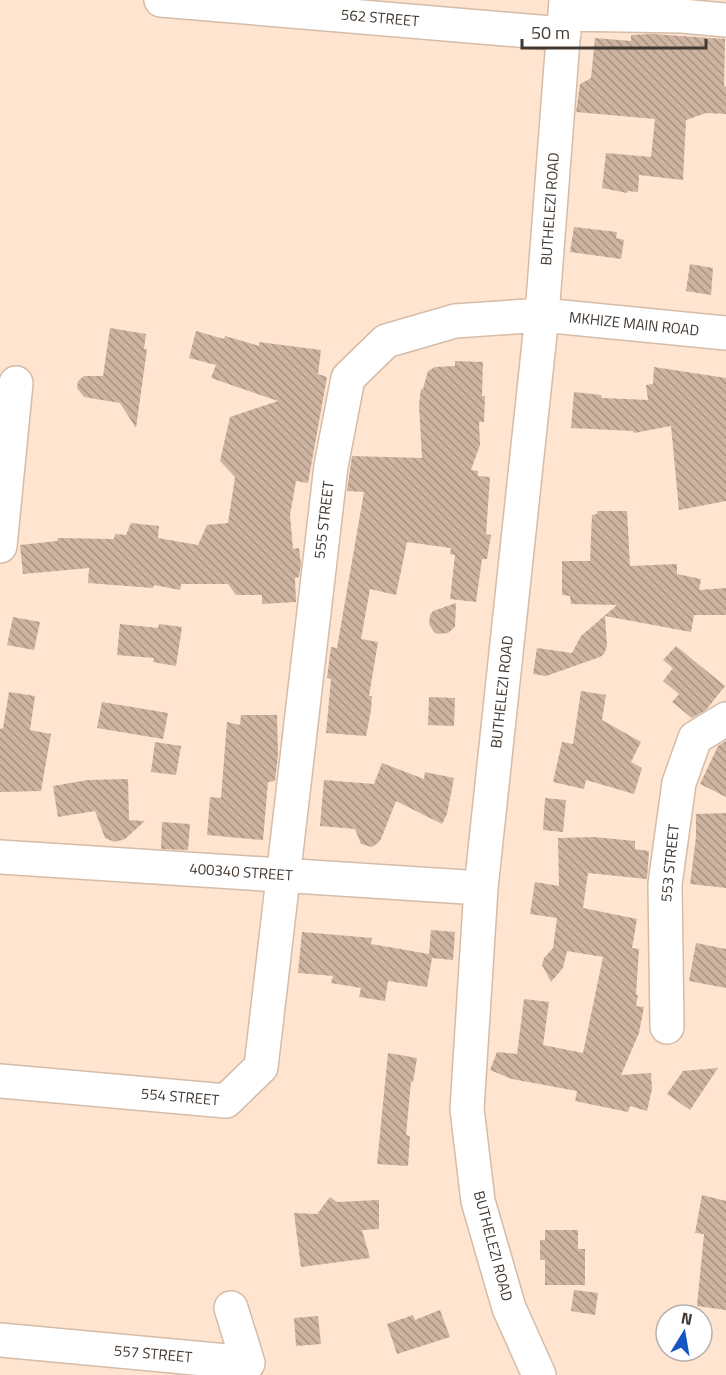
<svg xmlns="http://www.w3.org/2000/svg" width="726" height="1375" font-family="'Titillium Web',sans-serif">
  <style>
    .building { fill: url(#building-back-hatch) }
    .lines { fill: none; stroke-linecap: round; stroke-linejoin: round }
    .minor-casing { stroke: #d5bca8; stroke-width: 36 }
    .minor { stroke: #fff; stroke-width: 33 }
    .labels { text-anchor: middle; stroke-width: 5; stroke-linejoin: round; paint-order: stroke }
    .street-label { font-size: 15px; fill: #433931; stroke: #fff }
  </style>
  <defs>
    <pattern id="building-back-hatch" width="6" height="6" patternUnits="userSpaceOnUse" patternTransform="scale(1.5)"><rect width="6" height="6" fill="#cdb4a0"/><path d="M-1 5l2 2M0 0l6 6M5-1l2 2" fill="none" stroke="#a89383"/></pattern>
  </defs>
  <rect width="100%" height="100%" fill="#ffe4d0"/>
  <path class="building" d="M 652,34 L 725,39 L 724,86 L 726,87 L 726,114 L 706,113 L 686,120 L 683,180 L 639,175 L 638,192 L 628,191 L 627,193 L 602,188 L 606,153 L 651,157 L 655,119 L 576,112 L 580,84 L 591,78 L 595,38 L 631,41 L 631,35 Z
    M 574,227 L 617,232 L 616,238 L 624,240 L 621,259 L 570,252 Z
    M 690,264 L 713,268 L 711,295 L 686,291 Z
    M 110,328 L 146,334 L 144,349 L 147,349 L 136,428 L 120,403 L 84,397 L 77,388 L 78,381 L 84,376 L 103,376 Z
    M 196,331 L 224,339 L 225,336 L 259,346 L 259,342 L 321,350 L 318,374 L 327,377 L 308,483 L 296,481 L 290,515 L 293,549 L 299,548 L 301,564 L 299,577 L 295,578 L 296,602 L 262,604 L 262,595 L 236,595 L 228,584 L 181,584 L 180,590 L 154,585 L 153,588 L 88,583 L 89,568 L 23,574 L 20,545 L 57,541 L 58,538 L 114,539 L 115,534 L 126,535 L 131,523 L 159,526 L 158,538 L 198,545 L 207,525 L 228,523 L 235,477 L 220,461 L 230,417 L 278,401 L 211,378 L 216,365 L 189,358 Z
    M 455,361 L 483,362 L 482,396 L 485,396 L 484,422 L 479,422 L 480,445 L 471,470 L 478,471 L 478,476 L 490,477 L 486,534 L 491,535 L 487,559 L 482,559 L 476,602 L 450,599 L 455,555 L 450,554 L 451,548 L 407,542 L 396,595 L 370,589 L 361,639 L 378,642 L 369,696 L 372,696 L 371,710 L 366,736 L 326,733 L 331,679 L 327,678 L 331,647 L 337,648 L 364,492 L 347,491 L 352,456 L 422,458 L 419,405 L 421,389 L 423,389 L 428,371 L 435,367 L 455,366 Z
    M 654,367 L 726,378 L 726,501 L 679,510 L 671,426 L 634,433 L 633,431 L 571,428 L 574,392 L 601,395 L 602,398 L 648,400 L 646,385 L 653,384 Z
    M 597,511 L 627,511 L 630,566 L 677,564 L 677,574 L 701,579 L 699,590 L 726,588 L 726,615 L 694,615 L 691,632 L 605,616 L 607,646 L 604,654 L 600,657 L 546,676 L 533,674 L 537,648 L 572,653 L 581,636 L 617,605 L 571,604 L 570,596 L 562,595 L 562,561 L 590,561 L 592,515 L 597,514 Z
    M 456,603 L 455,627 L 448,633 L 438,634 L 434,632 L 429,624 L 430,615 L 433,611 Z
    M 13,617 L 40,622 L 34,650 L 7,645 Z
    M 120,624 L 158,628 L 159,624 L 182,627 L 176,666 L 153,662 L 154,658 L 117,655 Z
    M 676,646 L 725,686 L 706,710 L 692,718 L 672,702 L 679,694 L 663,681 L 673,668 L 663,660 Z
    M 581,691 L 606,695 L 602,720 L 641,742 L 631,762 L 642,768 L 634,794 L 586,780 L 584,789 L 553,782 L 562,742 L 573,744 Z
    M 9,692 L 35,696 L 30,730 L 51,734 L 41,791 L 0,792 L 0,729 L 3,728 Z
    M 429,697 L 455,698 L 454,726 L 428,725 Z
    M 102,702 L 168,713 L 163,739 L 97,728 Z
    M 241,715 L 277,715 L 278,755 L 275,781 L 268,782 L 263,840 L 207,835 L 210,797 L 221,798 L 227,722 L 240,725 Z
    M 726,741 L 726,797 L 700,784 L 718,746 Z
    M 155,742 L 181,746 L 176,775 L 151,772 Z
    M 382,763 L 424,779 L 425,772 L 454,778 L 447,814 L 442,824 L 396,801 L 381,839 L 378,843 L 372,847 L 361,844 L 355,829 L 320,826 L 324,780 L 374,784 Z
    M 128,779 L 129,820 L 145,821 L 125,839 L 115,842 L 105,838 L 95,811 L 58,817 L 53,786 L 88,780 Z
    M 545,798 L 566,800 L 563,832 L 543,830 Z
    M 726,813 L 726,888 L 690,884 L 696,837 L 696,814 Z
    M 162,822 L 190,824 L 188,850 L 161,849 Z
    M 594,837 L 635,841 L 635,849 L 649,851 L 647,879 L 588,873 L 583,908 L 637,919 L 632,948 L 639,949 L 636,995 L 638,995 L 636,1006 L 644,1007 L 639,1033 L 621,1075 L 651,1073 L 652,1089 L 647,1111 L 630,1106 L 628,1112 L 575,1101 L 577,1091 L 512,1079 L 490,1070 L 497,1052 L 517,1054 L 524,999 L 549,1002 L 543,1045 L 583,1053 L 603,957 L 567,951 L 563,968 L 551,982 L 542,965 L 544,958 L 553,948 L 557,918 L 530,914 L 535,882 L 559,886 L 558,838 Z
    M 431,930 L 455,932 L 453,960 L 432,958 L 427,987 L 388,981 L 385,1001 L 359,997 L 361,988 L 331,983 L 333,976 L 298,973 L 302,932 L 372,938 L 371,944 L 429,954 Z
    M 696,943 L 726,949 L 726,988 L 689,981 Z
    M 388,1053 L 417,1058 L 413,1082 L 411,1082 L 406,1135 L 410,1136 L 408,1166 L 377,1164 Z
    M 718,1068 L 690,1110 L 667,1094 L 683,1071 Z
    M 702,1195 L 726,1201 L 726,1310 L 697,1306 L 704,1234 L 695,1233 Z
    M 330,1197 L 337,1202 L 379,1200 L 379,1229 L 362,1230 L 370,1258 L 301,1267 L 294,1213 L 317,1214 Z
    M 545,1230 L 578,1230 L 578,1249 L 585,1249 L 585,1285 L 545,1285 L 545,1260 L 540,1260 L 540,1240 L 545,1240 Z
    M 574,1290 L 598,1293 L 595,1315 L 571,1311 Z
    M 440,1310 L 450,1337 L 397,1354 L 387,1324 L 413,1315 L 415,1320 Z
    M 318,1316 L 321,1344 L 296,1346 L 294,1318 Z"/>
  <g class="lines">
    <g class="minor-casing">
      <path id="minor" d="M 161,0 L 564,34
        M 565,14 L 682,16 L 726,20
        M 0,546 L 16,383
        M 0,857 L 481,888
        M 667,1027 L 665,884 L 679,783 L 695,738 L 726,719
        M 0,1081 L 226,1101 L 261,1067 L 331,466 L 348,378 L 386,341 L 455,321 L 542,315 L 726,333
        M 0,1340 L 248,1363 L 231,1308
        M 539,1375 L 509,1308 L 478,1201 L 467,1109 L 481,888 L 542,315 L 566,0"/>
    </g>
    <use href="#minor" class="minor"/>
  </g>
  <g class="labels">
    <g class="street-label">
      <text transform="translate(380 18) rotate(5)" y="5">562 STREET</text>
      <text transform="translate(550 209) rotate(-86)" y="5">BUTHELEZI ROAD</text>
      <text transform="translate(634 324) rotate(6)" y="5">MKHIZE MAIN ROAD</text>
      <text transform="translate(324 520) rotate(-83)" y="5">555 STREET</text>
      <text transform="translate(502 692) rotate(-84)" y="5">BUTHELEZI ROAD</text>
      <text transform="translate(670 863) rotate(-84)" y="5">553 STREET</text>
      <text transform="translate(241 872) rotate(4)" y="5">400340 STREET</text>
      <text transform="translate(180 1097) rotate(5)" y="5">554 STREET</text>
      <text transform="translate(493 1246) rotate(75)" y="5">BUTHELEZI ROAD</text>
      <text transform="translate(153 1354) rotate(5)" y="5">557 STREET</text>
    </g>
  </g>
  <g transform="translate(684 1333) rotate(11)"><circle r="28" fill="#ffffff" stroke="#b4b0ad" stroke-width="1.5"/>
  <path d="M0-4.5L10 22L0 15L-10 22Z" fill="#1757c3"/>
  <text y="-9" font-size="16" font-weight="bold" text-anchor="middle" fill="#433931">N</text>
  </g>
  <path d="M522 39v9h184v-9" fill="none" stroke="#433931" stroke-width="3"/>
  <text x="531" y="39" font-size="18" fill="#433931" stroke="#ffffff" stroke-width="4.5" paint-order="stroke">50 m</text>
</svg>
